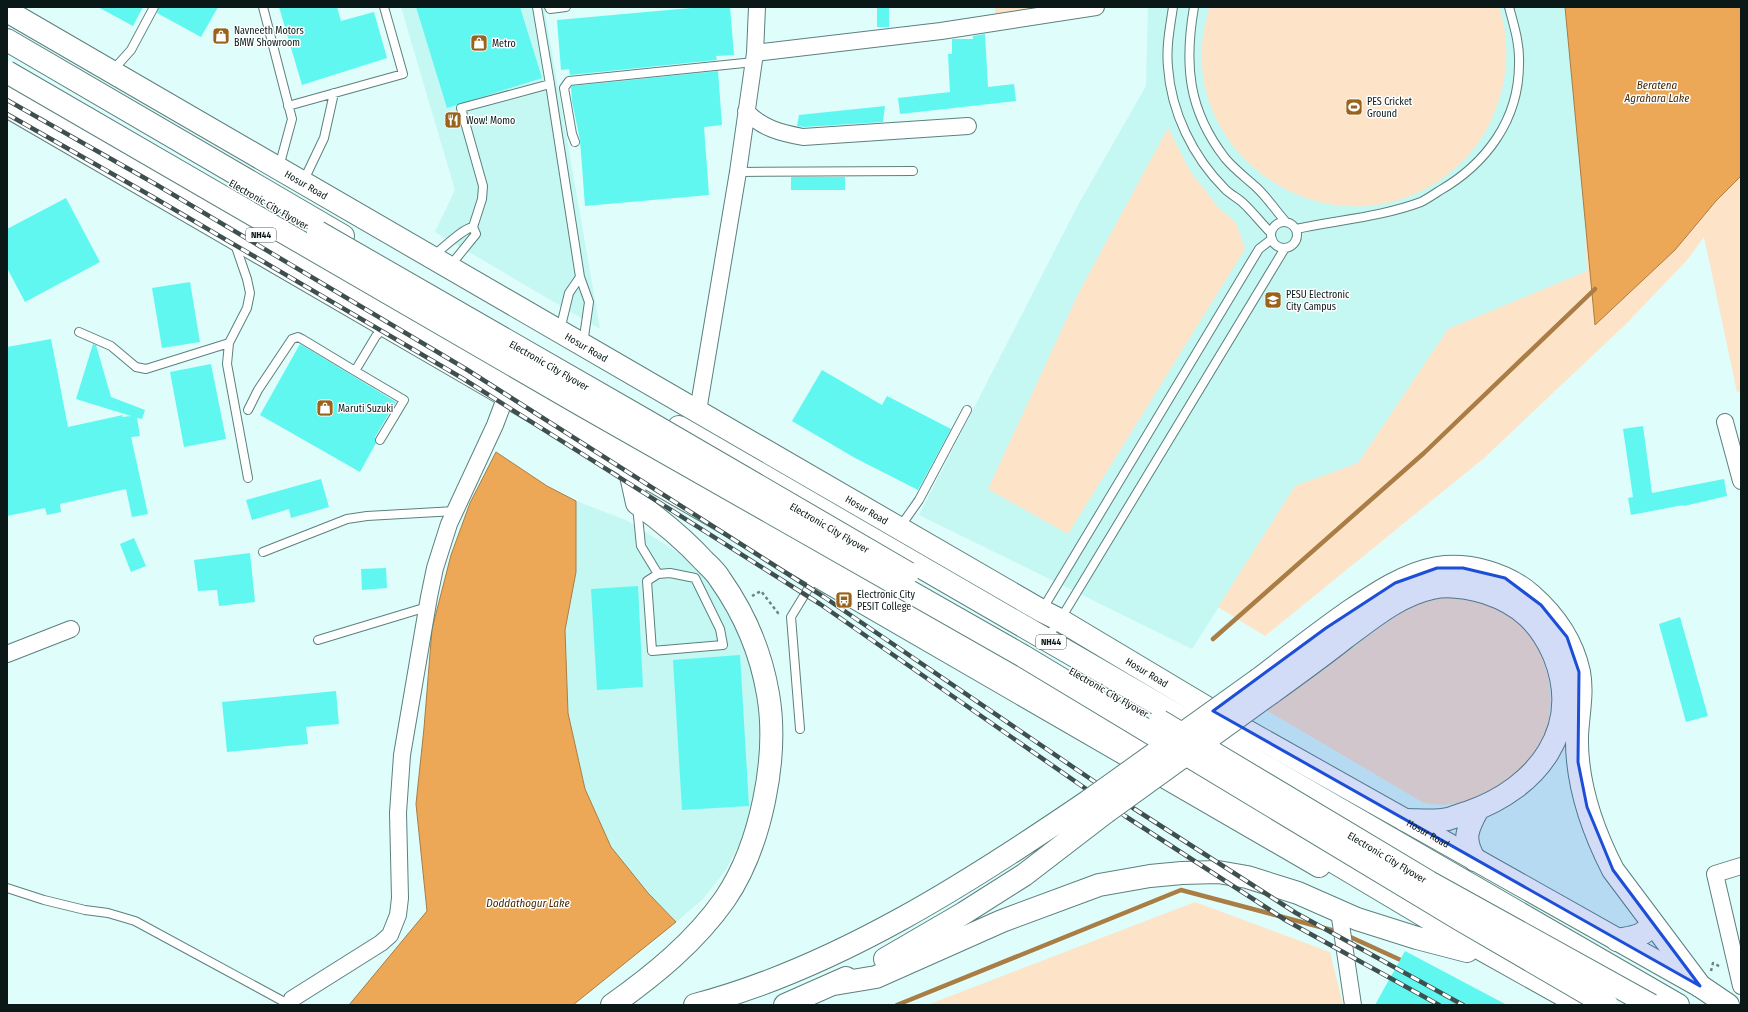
<svg xmlns="http://www.w3.org/2000/svg" width="1748" height="1012" font-family="'Fira Sans Condensed',sans-serif">
  <style>
    .built { fill: #c5f7f3 }
    .green { fill: #fde4c9 }
    .water { fill: #eda857; stroke: #a97d44 }
    .lines { fill: none; stroke-linecap: round; stroke-linejoin: round }
    .stream { stroke: #a97d44; stroke-width: 4.5 }
    .building { fill: #60f7f1 }
    .lane-casing { stroke: #5c807e; stroke-width: 10 }
    .street-casing { stroke: #5c807e; stroke-width: 18 }
    .secondary-casing { stroke: #5c807e; stroke-width: 24 }
    .highway-casing { stroke: #5c807e; stroke-width: 24 }
    .path { stroke: #6d8382; stroke-width: 2.5; stroke-dasharray: 3 3; stroke-linecap: butt }
    .lane { stroke: #fff; stroke-width: 8 }
    .street { stroke: #fff; stroke-width: 16 }
    .secondary { stroke: #fff; stroke-width: 22 }
    .highway { stroke: #fff; stroke-width: 22 }
    .rail-casing { stroke: #3d504f; stroke-width: 4.5 }
    .rail { stroke: #fff; stroke-width: 3; stroke-dasharray: 9; stroke-linecap: butt }
    .highway-bridge-casing { stroke: #5c807e; stroke-width: 24; stroke-linecap: butt }
    .highway-bridge { stroke: #fff; stroke-width: 22 }
    .marked { fill: #1d4ed8; fill-opacity: 0.2; stroke: #1d4ed8; stroke-width: 3; stroke-linejoin: round }
    .labels { text-anchor: middle; stroke-width: 3; stroke-linejoin: round; paint-order: stroke }
    .shield { fill: #fff; stroke: #545e5d; stroke-width: 1 }
    .shield-label { font-size: 9px; font-weight: bold; fill: #0a1918 }
    .poi-label { font-size: 10px; fill: #0a1918; stroke: #fff; text-anchor: start }
    .street-label { font-size: 10px; fill: #0a1918; stroke: #fff }
    .water-label { font-size: 11px; font-style: italic; fill: #442904; stroke: #fff }
  </style>
  <rect width="100%" height="100%" fill="#defdfb"/>
  <path class="built" d="M 401,7 L 544,7 L 600,329 L 435,232 L 455,190 Z
    M 1148,7 L 1577,7 L 1587,271 L 1448,329 L 1358,463 L 1295,486 L 1192,649 L 919,515 L 1077,207 L 1146,86 Z
    M 576,501 L 626,520 L 685,557 L 697,567 L 719,592 L 745,641 L 764,723 L 755,803 L 742,839 L 725,871 L 703,899 L 676,922 L 648,893 L 611,847 L 585,789 L 568,713 L 565,630 L 576,572 Z"/>
  <path class="green" d="M 995,7 L 1050,7 L 995,15 Z
    M 1210,7 L 1499,7 C 1511,43 1508,81 1493,116 C 1482,143 1461,166 1437,182 C 1318,259 1164,142 1210,7 Z
    M 1577,7 L 1741,7 L 1741,391 L 1737,392 L 1704,237 L 1688,259 L 1627,323 L 1483,459 L 1265,636 L 1218,607 L 1295,486 L 1358,463 L 1448,329 L 1587,271 Z
    M 1168,128 L 1190,171 L 1218,207 L 1236,223 L 1245,249 L 1068,534 L 988,489 L 1079,292 Z
    M 1452,597 C 1460,598 1469,598 1476,600 C 1528,614 1558,666 1549,718 C 1547,728 1544,740 1538,749 C 1525,770 1505,786 1483,795 C 1459,804 1449,807 1424,803 L 1266,710 L 1407,608 L 1431,599 Z
    M 1195,902 L 1330,952 L 1343,1005 L 927,1005 Z"/>
  <path class="water" d="M 1565,7 L 1741,7 L 1741,176 L 1716,201 L 1675,250 L 1595,325 Z
    M 496,452 L 547,486 L 576,501 L 576,572 L 565,630 L 568,713 L 585,789 L 611,847 L 648,893 L 676,922 L 573,1005 L 349,1005 L 427,911 L 416,804 L 424,728 L 432,629 L 451,555 L 470,503 Z"/>
  <g class="lines">
    <path class="stream" d="M 1213,639 L 1424,453 L 1595,289
      M 1346,935 L 1405,962
      M 897,1005 L 1181,890 L 1339,932"/>
  </g>
  <path class="building" d="M 98,7 L 143,7 L 133,26 Z
    M 159,7 L 218,7 L 201,37 L 157,13 Z
    M 279,7 L 337,7 L 341,21 L 374,12 L 387,58 L 302,85 Z
    M 416,7 L 520,7 L 542,78 L 447,108 Z
    M 702,7 L 730,7 L 734,55 L 716,56 L 717,60 L 570,75 L 569,69 L 561,70 L 557,20 Z
    M 877,7 L 889,7 L 889,27 L 877,27 Z
    M 985,34 L 988,87 L 1014,84 L 1016,101 L 900,114 L 898,98 L 950,92 L 948,54 L 952,54 L 952,39 L 973,39 L 973,36 Z
    M 718,71 L 722,125 L 704,127 L 709,195 L 585,206 L 580,140 L 572,101 L 571,88 L 572,86 Z
    M 885,106 L 883,122 L 804,127 L 797,126 L 799,115 Z
    M 791,177 L 845,177 L 845,190 L 791,190 Z
    M 66,198 L 100,262 L 25,302 L 7,268 L 7,229 Z
    M 190,282 L 200,342 L 162,348 L 152,288 Z
    M 51,339 L 68,427 L 123,415 L 122,417 L 131,416 L 76,399 L 93,344 L 96,345 L 111,397 L 145,410 L 142,419 L 137,418 L 140,436 L 131,437 L 148,514 L 132,517 L 126,489 L 60,504 L 61,512 L 47,515 L 45,508 L 7,516 L 7,347 Z
    M 300,344 L 396,402 L 375,437 L 376,443 L 360,472 L 260,415 Z
    M 211,364 L 226,439 L 184,447 L 170,372 Z
    M 822,370 L 882,405 L 887,396 L 951,429 L 918,490 L 855,458 L 792,421 Z
    M 1643,426 L 1652,493 L 1724,479 L 1727,496 L 1684,506 L 1683,505 L 1631,515 L 1628,498 L 1633,497 L 1623,429 Z
    M 321,479 L 329,507 L 291,518 L 289,509 L 252,520 L 246,500 Z
    M 134,538 L 146,566 L 131,572 L 120,544 Z
    M 250,553 L 255,602 L 219,606 L 217,590 L 198,591 L 194,560 Z
    M 386,568 L 387,588 L 362,590 L 361,569 Z
    M 638,586 L 643,687 L 597,690 L 591,589 Z
    M 1680,617 L 1708,716 L 1686,722 L 1659,624 Z
    M 740,655 L 749,806 L 682,810 L 673,660 Z
    M 336,691 L 339,724 L 306,727 L 308,744 L 227,752 L 222,702 Z
    M 1405,951 L 1507,1005 L 1375,1005 Z"/>
  <g class="lines">
    <g class="lane-casing">
      <path id="lane" d="M 263,7 L 292,119 L 279,167
        M 537,7 L 550,84
        M 549,7 L 550,9 L 566,7
        M 1173,7 C 1170,27 1166,47 1168,67 C 1171,112 1193,157 1225,189 C 1230,194 1236,197 1242,202 C 1252,211 1261,223 1271,233
        M 1194,7 C 1184,65 1188,110 1225,158 C 1234,169 1245,177 1256,187 C 1267,197 1276,211 1286,222
        M 113,70 L 131,50 L 154,7
        M 288,106 L 403,74 L 384,7
        M 575,142 L 572,134 L 564,88 L 569,81 L 754,62
        M 738,172 L 913,171
        M 303,182 L 324,138 L 334,93
        M1271 235a13 13 0 1 1 26 0a13 13 0 1 1-26 0Z
        M 1296,229 C 1337,220 1381,217 1421,202 C 1427,199 1433,195 1439,191 C 1486,164 1519,120 1519,64 C 1520,44 1514,26 1509,7
        M 237,243 L 236,247 L 247,279 L 250,293 L 247,308 L 229,343 L 227,364 L 248,478
        M 432,257 C 442,249 462,229 473,227
        M 450,266 L 476,234 L 473,227 L 482,199 L 483,186 L 461,108 L 550,84 L 580,277 L 589,302 L 583,344
        M 560,330 L 569,293 L 580,277
        M 79,332 L 111,346 L 136,367 L 146,369 L 229,343
        M 248,410 L 258,390 L 292,339 L 298,337 L 302,339 L 355,371
        M 380,440 L 404,400 L 355,371 L 376,336 L 385,327
        M 637,506 L 641,546 L 658,574 L 647,581 L 652,651 L 723,645 L 720,629 L 695,578 L 670,573 L 658,574
        M 900,527 L 919,500 L 967,410
        M 263,552 L 347,519 L 367,516 L 455,511
        M 1042,610 L 1259,249 L 1272,239
        M 1047,638 L 1060,620 L 1285,248
        M 318,640 L 427,607
        M 800,729 L 791,617 L 816,576
        M 7,888 L 44,900 L 85,910 L 108,913 L 135,921 L 290,1005"/>
    </g>
    <g class="street-casing">
      <path id="street" d="M 755,53 L 941,31 L 1096,7
        M 746,111 C 761,128 781,133 803,137 L 968,126
        M 698,411 L 738,172 L 755,53 L 757,7
        M 1725,422 L 1741,481
        M 7,654 L 71,629
        M 1741,866 L 1715,874 L 1741,986
        M 1339,911 L 1353,1005
        M 290,1005 L 292,999 L 381,943 L 390,935 L 398,915 L 400,898 L 398,813 L 402,755 L 429,597 L 435,568 L 449,524 L 495,425 L 506,396"/>
    </g>
    <g class="secondary-casing">
      <g id="secondary">
        <path id="s1" d="M 7,11 L 1042,611 L 1060,620 L 1229,721 L 1700,986 L 1728,1005"/>
        <path d="M 7,106 L 629,467 L 1319,866"/>
      </g>
    </g>
    <g class="highway-casing">
      <path id="highway" d="M 7,40 L 343,236
        M 7,88 L 911,610 L 1470,943 L 1581,1005
        M 679,427 L 1678,1005
        M 1259,679 C 1288,657 1317,634 1347,613 C 1374,595 1404,574 1437,568 C 1469,563 1507,574 1531,595 C 1555,616 1572,640 1579,672 C 1583,693 1578,714 1577,736 C 1576,783 1592,829 1613,870 L 1700,986
        M 1271,693 C 1296,675 1321,657 1345,638 C 1372,618 1399,595 1432,588 C 1449,584 1470,588 1487,593 C 1520,604 1540,623 1554,655 C 1584,729 1537,788 1469,812 C 1462,814 1455,817 1448,819 C 1435,822 1419,820 1405,820
        M 1475,860 C 1462,839 1467,829 1478,809
        M 1617,940 C 1632,937 1645,937 1652,923
        M 885,959 L 964,913 L 1024,875 L 1106,812
        M 834,984 L 876,977 L 1002,921 L 1099,885 L 1150,876 L 1182,873 L 1218,872 L 1247,877 L 1298,893 L 1357,919 L 1417,938 L 1467,951
        M 612,1005 C 654,975 695,942 725,899 C 761,846 779,757 768,694 C 761,653 744,613 720,579 C 716,572 709,566 704,561 C 683,538 662,521 637,503 L 624,444
        M 695,1005 C 836,968 970,882 1090,800
        M 785,1005 L 846,978"/>
    </g>
    <path class="path" d="M 752,596 L 761,591 L 778,613 L 781,614
      M 1711,971 L 1713,963 L 1721,967"/>
    <use href="#lane" class="lane"/>
    <use href="#street" class="street"/>
    <use href="#secondary" class="secondary"/>
    <use href="#highway" class="highway"/>
    <g class="rail-casing">
      <path id="rail" d="M 7,100 L 157,185 L 466,369 L 824,597 L 1133,808 L 1296,913 L 1463,1005
        M 7,114 L 153,197 L 462,378 L 820,604 L 1125,816 L 1287,921 L 1439,1005"/>
    </g>
    <use href="#rail" class="rail"/>
    <g class="highway-bridge-casing">
      <g id="highway-bridge">
        <path d="M 7,72 L 580,404 L 1023,656 L 1461,920 L 1607,1005"/>
        <path id="s2" d="M 318,232 L 645,420 L 908,573"/>
        <path id="s3" d="M 1160,721 L 1429,882 L 1651,1005"/>
        <path d="M 1090,800 L 1259,679"/>
        <path d="M 1106,812 L 1271,693"/>
      </g>
    </g>
    <use href="#highway-bridge" class="highway-bridge"/>
  </g>
  <path class="marked" d="M 1437,568 L 1463,568 L 1505,578 L 1541,605 L 1567,637 L 1579,672 L 1578,762 L 1587,807 L 1613,870 L 1700,986 L 1213,711 L 1326,628 L 1395,583 Z"/>
  <defs>
    <g id="shop-square" transform="scale(0.9)"><rect x="-9" y="-9" width="18" height="18" rx="4" fill="#99631c" stroke="#fff"/><path d="M-5-2.5h2.3a2.7 3.5 0 0 1 5.4 0H5L5.5 6h-11ZM-1.5-2.5h3a1.5 2.3 0 0 0-3 0Z" fill="#fff"/></g>
    <g id="stadium-square" transform="scale(0.9)"><rect x="-9" y="-9" width="18" height="18" rx="4" fill="#99631c" stroke="#fff"/><path d="M0-5a6.5 5 0 1 0 0 10a6.5 5 0 1 0 0-10ZM-3.5-1.8h7v3.6h-7Z" fill="#fff"/></g>
    <g id="restaurant-square" transform="scale(0.9)"><rect x="-9" y="-9" width="18" height="18" rx="4" fill="#99631c" stroke="#fff"/><path d="M-5-6h1v4h1v-4h1v4h1v-4h1v5L-1.5 .5V6h-2V.5L-5-1ZM5-6V6H3V1.5H1.5Q1.5-4 5-6Z" fill="#fff"/></g>
    <g id="university-square" transform="scale(0.9)"><rect x="-9" y="-9" width="18" height="18" rx="4" fill="#99631c" stroke="#fff"/><path d="M0-5L7-2L0 1L-7-2ZM-4 1L0 2.5L4 1V4Q0 6-4 4Z" fill="#fff"/></g>
    <g id="bus-square" transform="scale(0.9)"><rect x="-9" y="-9" width="18" height="18" rx="4" fill="#99631c" stroke="#fff"/><path d="M-5-6H5V4H4V6H2V4H-2V6H-4V4H-5ZM-3.5-4V0h7V-4ZM-3.5 1.2v1.5H-2V1.2ZM2 1.2v1.5H3.5V1.2Z" fill="#fff"/></g>
  </defs>
  <g fill-rule="evenodd">
    <use href="#shop-square" x="221" y="36"/>
    <use href="#shop-square" x="479" y="43"/>
    <use href="#stadium-square" x="1354" y="107"/>
    <use href="#restaurant-square" x="453" y="120"/>
    <use href="#university-square" x="1273" y="300"/>
    <use href="#shop-square" x="325" y="408"/>
    <use href="#bus-square" x="844" y="600"/>
  </g>
  <g class="labels">
    <g class="shield">
      <rect x="246" y="228" width="30" height="14" rx="3"/>
      <rect x="1036" y="635" width="30" height="14" rx="3"/>
    </g>
    <g class="shield-label">
      <text x="261" y="238">NH44</text>
      <text x="1051" y="645">NH44</text>
    </g>
    <g class="poi-label">
      <text x="234" y="34">Navneeth Motors<tspan x="234" dy="12">BMW Showroom</tspan></text>
      <text x="492" y="47">Metro</text>
      <text x="1367" y="105">PES Cricket<tspan x="1367" dy="12">Ground</tspan></text>
      <text x="466" y="124">Wow! Momo</text>
      <text x="1286" y="298">PESU Electronic<tspan x="1286" dy="12">City Campus</tspan></text>
      <text x="338" y="412">Maruti Suzuki</text>
      <text x="857" y="598">Electronic City<tspan x="857" dy="12">PESIT College</tspan></text>
    </g>
    <g class="street-label">
      <text dy="4" stroke="none"><textPath href="#s1" startOffset="346">Hosur Road</textPath></text>
      <text transform="translate(269 204) rotate(30)" y="4">Electronic City Flyover</text>
      <text dy="4" stroke="none"><textPath href="#s1" startOffset="670">Hosur Road</textPath></text>
      <text dy="4" stroke="none"><textPath href="#s2" startOffset="267">Electronic City Flyover</textPath></text>
      <text dy="4" stroke="none"><textPath href="#s1" startOffset="994">Hosur Road</textPath></text>
      <text dy="4" stroke="none"><textPath href="#s2" startOffset="591">Electronic City Flyover</textPath></text>
      <text dy="4" stroke="none"><textPath href="#s1" startOffset="1318">Hosur Road</textPath></text>
      <text transform="translate(1109 692) rotate(30)" y="4">Electronic City Flyover</text>
      <text dy="4" stroke="none"><textPath href="#s1" startOffset="1642">Hosur Road</textPath></text>
      <text dy="4" stroke="none"><textPath href="#s3" startOffset="265">Electronic City Flyover</textPath></text>
    </g>
    <g class="water-label">
      <text x="1657" y="89">Beratena<tspan x="1657" dy="13">Agrahara Lake</tspan></text>
      <text x="528" y="907">Doddathogur Lake</text>
    </g>
  </g>
  <rect width="1748" height="1012" fill="none" stroke="#0a1918" stroke-width="16"/>
</svg>
